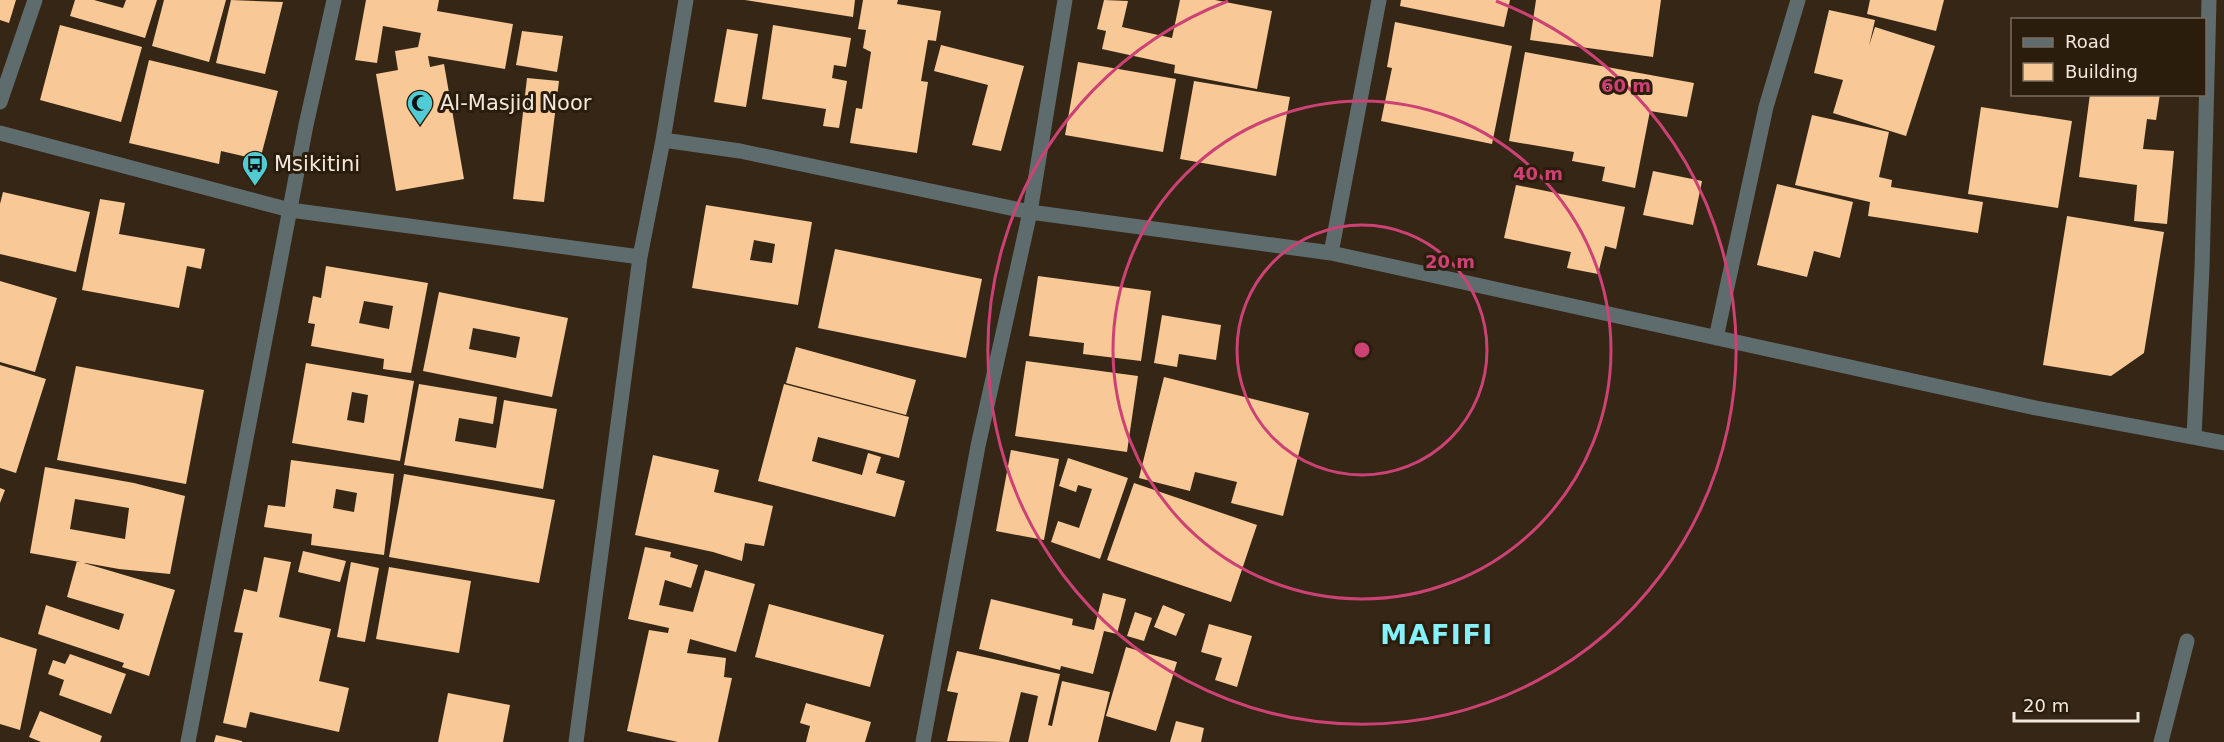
<svg xmlns="http://www.w3.org/2000/svg" width="2224" height="742" font-family="'DejaVu Sans',sans-serif">
  <style>
    .building { fill: #f8c996; fill-rule: evenodd }
    .lines { fill: none; stroke-linecap: round; stroke-linejoin: round }
    .minor { stroke: #5f6c6d; stroke-width: 15 }
    .ring { fill: none; stroke: #cc4275; stroke-width: 3 }
    .labels { text-anchor: middle; stroke-width: 6; stroke-linejoin: round; paint-order: stroke }
    .poi-label { font-size: 21px; fill: #f2e8dd; stroke: #2b1d0c; text-anchor: start }
    .district-label { font-size: 27px; font-weight: bold; letter-spacing: 1.5px; fill: #85f1f8; stroke: #2b1d0c }
    .centre { fill: #cc4275; stroke: #2b1d0c; stroke-width: 3 }
    .ring-label { font-size: 18px; text-anchor: middle; font-weight: bold; fill: #cc4275; stroke: #2b1d0c; stroke-width: 6; stroke-linejoin: round; paint-order: stroke }
  </style>
  <rect width="100%" height="100%" fill="#352616"/>
  <path class="building" d="M 0,0 L 16,0 L 9,23 L 0,20 Z
    M 75,0 L 94,0 L 123,8 L 126,0 L 157,0 L 145,38 L 70,16 Z
    M 164,0 L 226,0 L 209,62 L 152,46 Z
    M 231,0 L 283,2 L 265,74 L 216,63 Z
    M 366,0 L 439,0 L 437,11 L 513,24 L 505,69 L 428,56 L 430,67 L 444,64 L 464,179 L 396,191 L 376,74 L 398,70 L 395,51 L 418,47 L 421,33 L 383,26 L 377,63 L 355,60 Z
    M 745,0 L 855,0 L 853,17 Z
    M 863,0 L 898,0 L 897,4 L 941,11 L 936,41 L 928,40 L 921,81 L 928,82 L 917,153 L 850,143 L 856,108 L 862,109 L 871,52 L 863,48 L 866,30 L 858,29 Z
    M 1104,0 L 1128,1 L 1122,27 L 1172,38 L 1180,0 L 1215,0 L 1272,11 L 1257,89 L 1174,73 L 1175,65 L 1102,49 L 1106,31 L 1097,29 Z
    M 1401,0 L 1510,0 L 1504,27 L 1400,6 Z
    M 1536,0 L 1661,0 L 1653,57 L 1530,40 Z
    M 1870,0 L 1944,0 L 1936,31 L 1867,14 Z
    M 1829,10 L 1875,20 L 1869,46 L 1875,27 L 1935,46 L 1906,136 L 1833,113 L 1843,80 L 1814,73 Z
    M 1395,22 L 1512,46 L 1492,144 L 1381,121 L 1392,68 L 1387,67 Z
    M 60,25 L 142,47 L 121,122 L 40,100 Z
    M 773,25 L 851,38 L 846,67 L 834,65 L 832,78 L 847,81 L 839,128 L 823,126 L 826,109 L 762,99 Z
    M 727,29 L 758,34 L 746,107 L 714,102 Z
    M 522,31 L 563,36 L 557,72 L 516,65 Z
    M 941,45 L 1024,66 L 1001,151 L 972,145 L 988,85 L 934,71 Z
    M 1525,52 L 1694,83 L 1687,117 L 1650,111 L 1635,188 L 1602,181 L 1605,167 L 1572,161 L 1574,152 L 1509,141 Z
    M 149,60 L 278,91 L 260,160 L 221,151 L 219,164 L 129,143 Z
    M 1078,62 L 1176,79 L 1163,152 L 1065,135 Z
    M 527,78 L 559,81 L 544,202 L 513,199 Z
    M 1194,81 L 1290,97 L 1276,176 L 1180,159 Z
    M 2090,94 L 2160,94 L 2156,120 L 2147,119 L 2143,149 L 2174,151 L 2167,224 L 2134,221 L 2137,185 L 2079,177 Z
    M 1981,107 L 2072,121 L 2058,208 L 1968,194 Z
    M 1812,115 L 1889,132 L 1879,177 L 1892,180 L 1891,187 L 1983,202 L 1978,233 L 1868,216 L 1870,202 L 1795,185 Z
    M 1653,171 L 1702,181 L 1693,225 L 1643,215 Z
    M 1777,184 L 1853,202 L 1840,258 L 1814,251 L 1807,277 L 1757,265 Z
    M 1516,185 L 1625,207 L 1616,249 L 1605,246 L 1598,274 L 1567,268 L 1571,252 L 1504,238 Z
    M 3,192 L 90,212 L 76,272 L 0,254 L 0,204 Z
    M 100,199 L 125,203 L 119,234 L 205,249 L 201,269 L 187,266 L 179,308 L 82,290 Z
    M 706,205 L 812,222 L 798,305 L 692,288 ZM 754,240 L 775,244 L 772,263 L 750,260 Z
    M 2067,216 L 2164,232 L 2144,353 L 2111,376 L 2043,365 Z
    M 835,249 L 982,279 L 966,358 L 818,328 Z
    M 326,266 L 428,283 L 411,373 L 383,369 L 384,359 L 311,346 L 315,324 L 308,323 L 313,296 L 321,298 ZM 364,301 L 393,306 L 389,329 L 359,323 Z
    M 1038,276 L 1151,291 L 1141,361 L 1083,354 L 1084,343 L 1029,336 Z
    M 0,281 L 57,298 L 35,372 L 0,362 Z
    M 439,292 L 568,318 L 552,397 L 423,371 ZM 473,328 L 520,337 L 516,358 L 469,349 Z
    M 1162,315 L 1221,325 L 1216,360 L 1179,354 L 1177,367 L 1154,363 Z
    M 796,347 L 916,380 L 906,415 L 786,383 Z
    M 1026,361 L 1138,376 L 1127,452 L 1015,436 Z
    M 306,363 L 414,381 L 400,461 L 292,443 ZM 352,392 L 368,395 L 364,423 L 347,420 Z
    M 0,365 L 46,379 L 16,473 L 0,468 Z
    M 76,366 L 204,390 L 186,484 L 57,460 Z
    M 1164,377 L 1309,413 L 1283,516 L 1231,503 L 1237,482 L 1195,472 L 1190,491 L 1139,478 Z
    M 419,384 L 497,397 L 493,424 L 459,418 L 455,441 L 496,448 L 504,400 L 557,409 L 543,489 L 404,465 Z
    M 784,384 L 909,417 L 899,458 L 818,437 L 812,461 L 862,475 L 868,453 L 881,457 L 876,473 L 905,481 L 895,517 L 758,481 Z
    M 1011,450 L 1059,459 L 1044,540 L 996,531 Z
    M 653,455 L 719,470 L 714,492 L 773,506 L 764,546 L 745,543 L 742,561 L 713,552 L 635,535 Z
    M 1068,458 L 1128,478 L 1100,559 L 1051,542 L 1058,521 L 1079,528 L 1092,489 L 1078,485 L 1076,492 L 1059,486 Z
    M 291,460 L 394,474 L 384,555 L 311,545 L 312,534 L 264,527 L 268,505 L 285,507 ZM 336,489 L 357,493 L 354,512 L 333,508 Z
    M 45,467 L 134,483 L 185,496 L 170,574 L 119,569 L 30,553 ZM 75,499 L 129,508 L 125,539 L 70,529 Z
    M 404,474 L 555,500 L 539,583 L 389,557 Z
    M 1134,483 L 1257,525 L 1231,602 L 1107,560 Z
    M 0,488 L 5,490 L 0,503 Z
    M 645,547 L 671,552 L 670,557 L 698,565 L 691,588 L 665,580 L 659,605 L 693,612 L 705,570 L 755,584 L 736,652 L 690,639 L 687,653 L 726,658 L 724,677 L 732,678 L 718,742 L 678,742 L 627,731 L 649,630 L 668,633 L 669,628 L 628,619 Z
    M 303,551 L 346,561 L 340,582 L 298,572 Z
    M 264,557 L 291,562 L 279,617 L 331,629 L 319,681 L 349,688 L 339,732 L 250,712 L 246,728 L 223,723 L 243,633 L 234,632 L 244,589 L 257,592 Z
    M 77,561 L 175,590 L 149,676 L 122,667 L 124,663 L 38,634 L 46,605 L 119,630 L 124,614 L 67,597 Z
    M 351,562 L 379,568 L 365,642 L 337,637 Z
    M 389,567 L 471,581 L 459,653 L 376,639 Z
    M 1103,593 L 1126,599 L 1117,634 L 1104,631 L 1093,674 L 1061,666 L 1060,670 L 979,649 L 991,599 L 1073,619 L 1072,625 L 1094,630 Z
    M 769,604 L 884,635 L 870,687 L 755,657 Z
    M 1163,605 L 1185,614 L 1176,636 L 1154,627 Z
    M 1135,612 L 1152,618 L 1144,641 L 1127,636 Z
    M 1209,624 L 1252,636 L 1237,687 L 1215,680 L 1222,658 L 1201,652 Z
    M 0,637 L 37,649 L 20,730 L 0,724 Z
    M 1126,647 L 1177,662 L 1156,731 L 1106,716 Z
    M 957,651 L 1060,674 L 1048,725 L 1052,726 L 1062,681 L 1110,692 L 1098,742 L 1028,742 L 1038,696 L 1021,692 L 1009,742 L 947,741 L 958,693 L 947,691 Z
    M 70,654 L 126,674 L 111,714 L 59,695 L 64,680 L 48,674 L 53,660 L 65,664 Z
    M 448,693 L 510,705 L 503,742 L 438,742 Z
    M 806,703 L 871,722 L 865,742 L 806,742 L 810,726 L 800,723 Z
    M 40,711 L 102,736 L 100,742 L 41,742 L 29,737 Z
    M 1176,721 L 1204,728 L 1201,742 L 1170,742 Z
    M 216,735 L 242,741 L 242,742 L 214,742 Z"/>
  <g class="lines">
    <path class="minor" d="M 0,102 L 35,0
      M 0,133 L 290,210 L 640,257
      M 663,140 L 740,151 L 1030,212 L 1331,253 L 2036,408 L 2224,443
      M 1331,253 L 1379,0
      M 1716,338 L 1766,107 L 1798,0
      M 2194,437 L 2202,268 L 2209,0
      M 188,742 L 306,125 L 334,0
      M 576,742 L 640,257 L 663,140 L 686,0
      M 923,742 L 978,446 L 1030,212 L 1065,0
      M 2161,742 L 2187,641"/>
  </g>
  <g class="ring">
    <circle cx="1362" cy="350" r="125"/>
    <circle cx="1362" cy="350" r="249"/>
    <path d="M1496 1A374 374 0 1 1 1228 1"/>
  </g>
  <defs>
    <g id="mosque-pin" transform="scale(1.35)"><path d="M0 17L-7.5 6A9.5 9.5 0 1 1 7.5 6Z" fill="#51ccd4" stroke="#2b1d0c"/><path d="M3.5-4.9A6 6 0 1 0 3.5 4.9A5 5 0 1 1 3.5-4.9Z" fill="#111"/></g>
    <g id="bus-pin" transform="scale(1.35)"><path d="M0 17L-7.5 6A9.5 9.5 0 1 1 7.5 6Z" fill="#51ccd4" stroke="#2b1d0c"/><path d="M-5-6H5V4H4V6H2V4H-2V6H-4V4H-5ZM-3.5-4V0h7V-4ZM-3.5 1.2v1.5H-2V1.2ZM2 1.2v1.5H3.5V1.2Z" fill="#111"/></g>
  </defs>
  <g fill-rule="evenodd">
    <use href="#mosque-pin" x="420" y="103"/>
    <use href="#bus-pin" x="255" y="164"/>
  </g>
  <g class="labels">
    <g class="poi-label">
      <text x="440" y="110">Al-Masjid Noor</text>
      <text x="274" y="171">Msikitini</text>
    </g>
    <g class="district-label">
      <text x="1437" y="644">MAFIFI</text>
    </g>
  </g>
  <circle cx="1362" cy="350" r="9" class="centre"/>
  <g class="ring-label">
    <text x="1626" y="92">60 m</text>
    <text x="1538" y="180">40 m</text>
    <text x="1450" y="268">20 m</text>
  </g>
  <rect x="2011" y="18" width="195" height="78" fill="#2b1d0c" stroke="#7b6e60" stroke-width="1.5"/>
  <rect x="2023" y="38" width="30" height="9" fill="#5f6c6d" stroke="#7b6e60" stroke-width="1.5"/>
  <text x="2065" y="48" font-size="18" fill="#f2e8dd">Road</text>
  <rect x="2023" y="63" width="30" height="18" fill="#f8c996" stroke="#7b6e60" stroke-width="1.5"/>
  <text x="2065" y="78" font-size="18" fill="#f2e8dd">Building</text>
  <path d="M2014 712v9h124v-9" fill="none" stroke="#f2e8dd" stroke-width="3"/>
  <text x="2023" y="712" font-size="18" fill="#f2e8dd" stroke="#2b1d0c" stroke-width="4.5" paint-order="stroke">20 m</text>
</svg>
